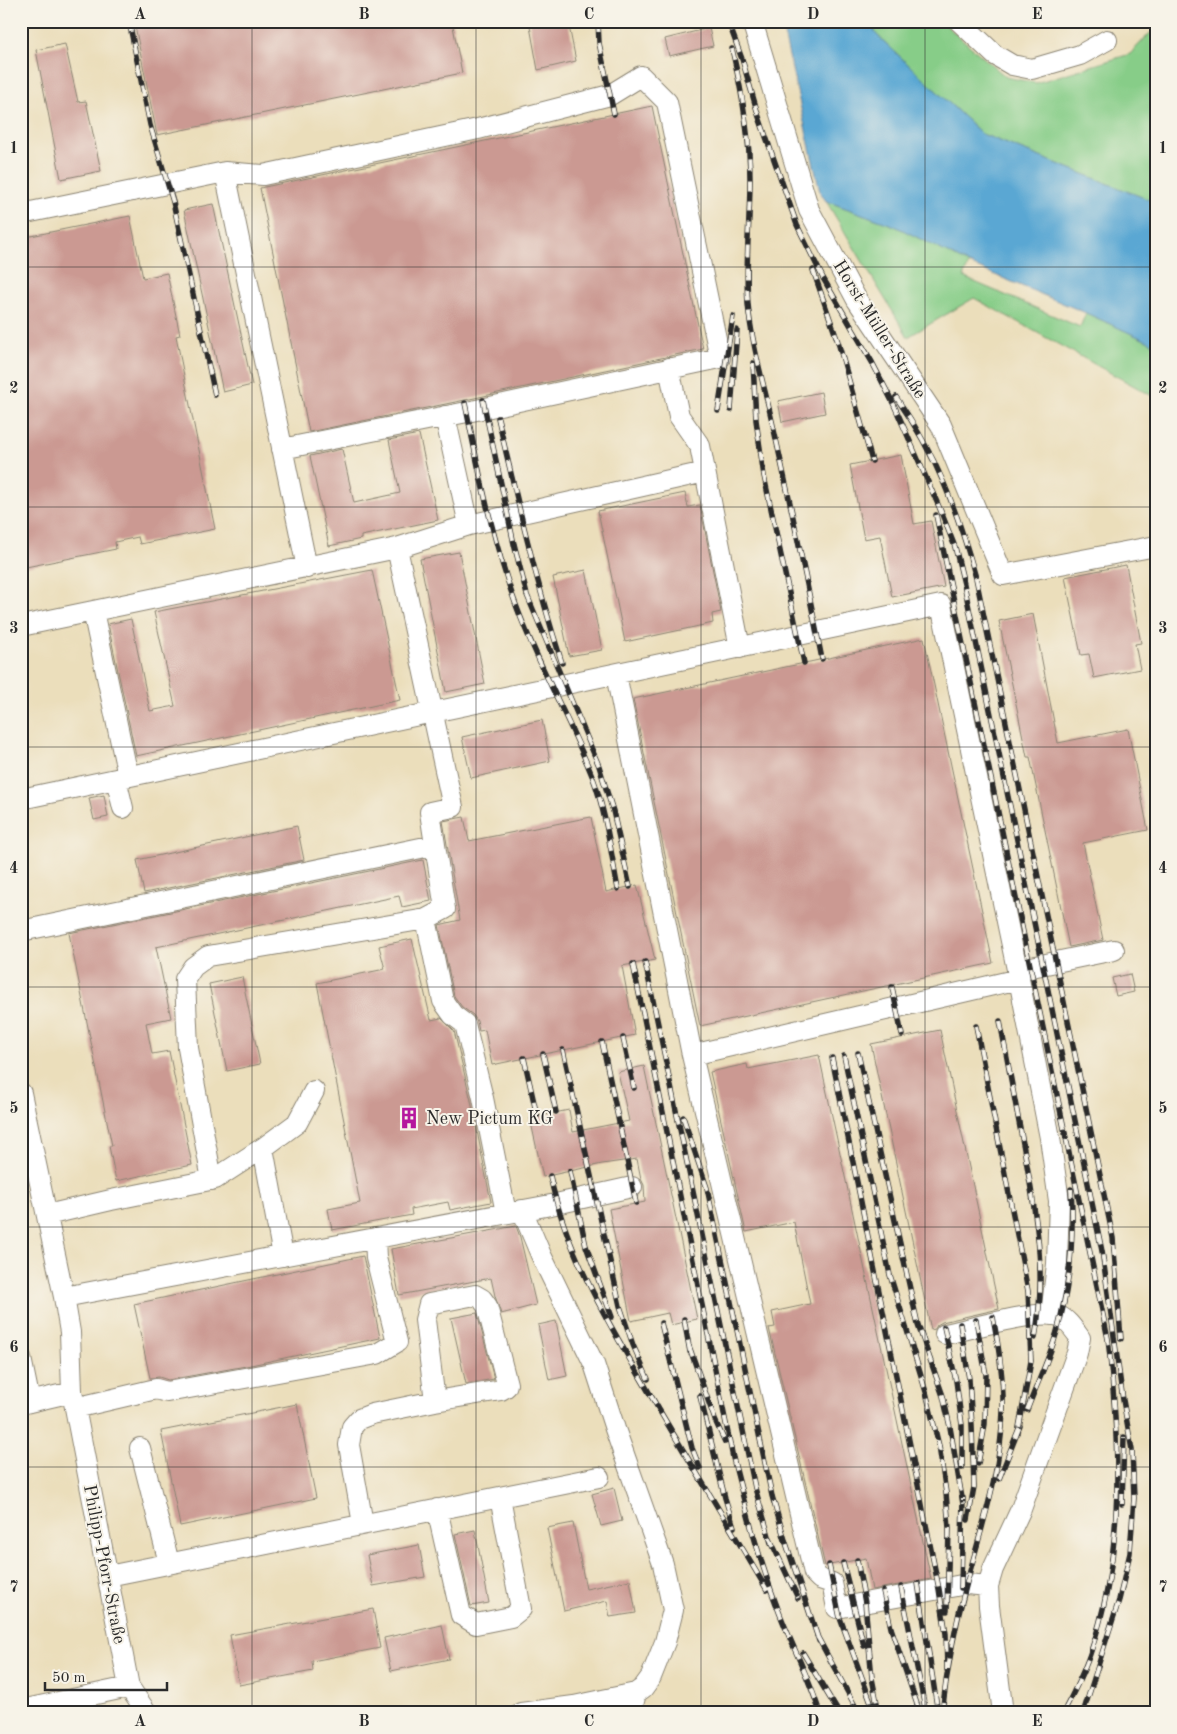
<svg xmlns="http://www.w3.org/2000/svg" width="1177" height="1734" font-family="'Old Standard TT',serif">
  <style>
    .green { fill: #87cd88; stroke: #597c5a }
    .water { fill: #5aa7d3; stroke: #42697f }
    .building { fill: #cb9992 }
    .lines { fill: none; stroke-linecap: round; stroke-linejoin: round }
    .minor-casing { stroke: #8b8473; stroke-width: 22 }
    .minor { stroke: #fff; stroke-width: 20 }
    .rail-casing { stroke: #2b2b2b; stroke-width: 5.5 }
    .rail { stroke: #f7f3e8; stroke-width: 4; stroke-dasharray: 11; stroke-linecap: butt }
    .grid { fill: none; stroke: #2b2b2b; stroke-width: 1; stroke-opacity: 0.55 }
    .labels { text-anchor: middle; stroke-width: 4; stroke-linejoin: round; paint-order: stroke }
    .street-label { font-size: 18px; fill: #2b2b2b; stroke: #f7f3e8 }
    .poi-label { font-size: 18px; fill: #2b2b2b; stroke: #f7f3e8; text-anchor: start }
    .neatline { fill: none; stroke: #2b2b2b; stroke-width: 2 }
    .grid-label { font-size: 16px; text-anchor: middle; font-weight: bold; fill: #2b2b2b }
  </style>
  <rect width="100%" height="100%" fill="#f7f3e8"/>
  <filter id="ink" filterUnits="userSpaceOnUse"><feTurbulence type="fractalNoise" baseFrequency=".02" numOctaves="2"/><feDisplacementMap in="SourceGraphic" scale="10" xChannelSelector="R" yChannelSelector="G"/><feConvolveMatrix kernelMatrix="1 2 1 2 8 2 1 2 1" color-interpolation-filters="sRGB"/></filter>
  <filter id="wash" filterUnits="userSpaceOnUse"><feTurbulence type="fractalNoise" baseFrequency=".0096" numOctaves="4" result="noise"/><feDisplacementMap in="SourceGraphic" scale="20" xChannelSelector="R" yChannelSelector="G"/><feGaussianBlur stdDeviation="1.12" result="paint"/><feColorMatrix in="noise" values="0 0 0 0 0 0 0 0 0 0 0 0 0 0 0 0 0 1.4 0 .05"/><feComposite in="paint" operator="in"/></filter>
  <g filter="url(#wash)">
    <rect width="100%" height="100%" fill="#ebdebb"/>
    <path class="green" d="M 871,21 L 941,21 L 1006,77 L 1036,83 L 1130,54 L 1156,27 L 1156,199 L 1147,199 L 982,134 L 876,34 Z
      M 826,201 L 895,226 L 969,264 L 963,277 L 1080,327 L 1086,313 L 1156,345 L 1156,398 L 974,298 L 908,337 Z"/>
    <path class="water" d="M 781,21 L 871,21 L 876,34 L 982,134 L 1147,199 L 1156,199 L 1156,345 L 1086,313 L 969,264 L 895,226 L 826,201 L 820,192 Z"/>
    <g id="blocks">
      <path class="building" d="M 134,21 L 452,21 L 462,73 L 157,135 Z
        M 529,21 L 568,21 L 576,61 L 538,70 Z
        M 709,28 L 713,46 L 669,56 L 665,39 Z
        M 65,44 L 78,102 L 86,101 L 101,171 L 61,179 L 36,50 Z
        M 652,106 L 703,349 L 465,400 L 309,432 L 260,188 Z
        M 213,204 L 252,385 L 223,392 L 184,210 Z
        M 130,216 L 143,278 L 167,273 L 180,335 L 176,336 L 215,529 L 140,544 L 138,537 L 115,542 L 116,549 L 21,568 L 21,238 Z
        M 821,392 L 825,413 L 782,422 L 778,401 Z
        M 419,434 L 438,520 L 361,536 L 361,539 L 329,546 L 310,456 L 342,449 L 354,503 L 400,493 L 389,440 Z
        M 901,455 L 914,524 L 931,521 L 944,587 L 892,597 L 880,536 L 864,539 L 850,465 Z
        M 685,493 L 688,507 L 700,505 L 721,612 L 712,614 L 713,623 L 625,642 L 598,511 Z
        M 459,552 L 485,684 L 446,692 L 420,559 Z
        M 1126,565 L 1141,643 L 1135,644 L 1140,669 L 1094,678 L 1089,654 L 1081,655 L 1065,577 Z
        M 372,570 L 400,700 L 136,756 L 108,624 L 131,619 L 150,711 L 175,706 L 154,612 Z
        M 586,570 L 602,650 L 569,656 L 553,577 Z
        M 1033,614 L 1058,743 L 1128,729 L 1148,830 L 1083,843 L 1103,940 L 1069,947 L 1030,757 L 1027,757 L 999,621 Z
        M 924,638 L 993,963 L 700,1026 L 633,699 Z
        M 542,720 L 550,761 L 471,778 L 462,737 Z
        M 104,795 L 108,817 L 94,820 L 89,798 Z
        M 464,817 L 469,841 L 591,817 L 606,892 L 637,885 L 655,960 L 622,966 L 635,1035 L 492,1065 L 485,1030 L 479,1031 L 477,1021 L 473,1015 L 462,1007 L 454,996 L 439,925 L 460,920 L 443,821 Z
        M 297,826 L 304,860 L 144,893 L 137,860 Z
        M 423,860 L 431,901 L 402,907 L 399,896 L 156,947 L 171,1018 L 146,1023 L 152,1054 L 169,1051 L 192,1165 L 116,1181 L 109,1146 L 112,1146 L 69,933 Z
        M 412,939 L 431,1020 L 441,1018 L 454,1031 L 471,1101 L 491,1202 L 450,1210 L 448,1202 L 411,1209 L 412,1215 L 332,1230 L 328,1209 L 360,1203 L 317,983 L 385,969 L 379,946 Z
        M 1130,974 L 1134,992 L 1116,996 L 1112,978 Z
        M 242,977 L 260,1064 L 227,1071 L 209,984 Z
        M 940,1030 L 999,1309 L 942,1322 L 937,1325 L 935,1329 L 931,1330 L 871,1044 Z
        M 819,1055 L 931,1579 L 872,1590 L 866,1558 L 825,1566 L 769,1328 L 775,1327 L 772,1312 L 810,1304 L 794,1222 L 746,1232 L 710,1072 L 747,1064 L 748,1069 Z
        M 644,1066 L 697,1319 L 671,1325 L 668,1313 L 631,1321 L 609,1209 L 645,1202 L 644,1185 L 641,1179 L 637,1159 L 602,1164 L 543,1177 L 530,1118 L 569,1110 L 573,1132 L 629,1121 L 618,1072 Z
        M 516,1226 L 520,1237 L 536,1305 L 501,1314 L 495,1296 L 491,1278 L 399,1295 L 391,1249 Z
        M 363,1256 L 380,1338 L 246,1366 L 168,1380 L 159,1377 L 150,1378 L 134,1304 Z
        M 477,1313 L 494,1379 L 466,1384 L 451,1318 Z
        M 556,1321 L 567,1376 L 549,1380 L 538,1325 Z
        M 297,1404 L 316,1498 L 180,1526 L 161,1431 Z
        M 614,1488 L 622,1521 L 601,1526 L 592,1494 Z
        M 573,1523 L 586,1589 L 630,1580 L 636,1613 L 610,1617 L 607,1601 L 564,1611 L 547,1528 Z
        M 475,1530 L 489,1603 L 471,1606 L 455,1534 Z
        M 419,1545 L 425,1577 L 373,1586 L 367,1555 Z
        M 373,1609 L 380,1648 L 312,1661 L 313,1671 L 239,1685 L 230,1635 Z
        M 442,1625 L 449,1659 L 391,1671 L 384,1638 Z"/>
    </g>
  </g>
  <g filter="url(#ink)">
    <use href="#blocks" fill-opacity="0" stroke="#8b8473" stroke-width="1"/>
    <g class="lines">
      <g class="minor-casing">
        <path id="minor" d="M 752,21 L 809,210 L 857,300 L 941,425 L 1003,575 L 1156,546
          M 959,21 L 995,55 L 1012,65 L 1032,69 L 1080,55 L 1107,40
          M 225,172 L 307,568
          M 21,214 L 225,172 L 263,175 L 478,129 L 610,95 L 641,76 L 667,102 L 720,358 L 467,412 L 282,449
          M 669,368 L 679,416 L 700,446 L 740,648
          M 445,416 L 469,525
          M 93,611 L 128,776
          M 21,626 L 397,548 L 469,525 L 705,472
          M 616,674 L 692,1055
          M 116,779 L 123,808
          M 21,799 L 941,605 L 1019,979 L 1050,1138 L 1059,1201 L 1057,1264 L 1051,1315
          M 435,845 L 445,909 L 426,919 L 443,1001 L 453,1015 L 465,1024 L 483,1098 L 506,1213
          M 21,931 L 435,845 L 430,812 L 453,807 L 397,548
          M 1017,970 L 1114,950
          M 21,1093 L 64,1297 L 70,1332 L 72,1392 L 129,1687 L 21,1710
          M 263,1148 L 283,1256
          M 212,1180 L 188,1048 L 185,979 L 193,967 L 208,956 L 426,919
          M 47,1215 L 111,1200 L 215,1179 L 263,1148 L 297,1123 L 314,1091
          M 64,1297 L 556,1204 L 632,1187
          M 945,1334 C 971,1329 1036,1309 1059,1316 C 1068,1320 1074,1330 1080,1338 L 1077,1353 L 1021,1509 L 993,1569 L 988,1586 L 989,1606 L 1003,1713
          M 21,1358 L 30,1402
          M 21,1404 L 72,1392
          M 75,1408 L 156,1389 L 167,1392 L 377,1354 L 397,1342 L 376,1258 L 375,1238
          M 140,1448 L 169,1563
          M 437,1509 L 461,1615 L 476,1624 L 511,1617 L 521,1609 L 500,1497
          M 363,1524 L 349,1445 L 352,1427 L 359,1419 L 372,1414 L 435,1401 L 425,1320 L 429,1304 L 475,1295 L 482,1299 L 487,1306 L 507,1384 L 506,1387 L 501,1390 L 435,1401
          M 108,1576 L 599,1477
          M 988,1586 L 967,1584 L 837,1608 L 832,1583 L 820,1579 L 814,1573 L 692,1055 L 1019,979
          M 129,1687 L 147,1713
          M 521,1713 L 574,1706 L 636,1693 L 643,1688 L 651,1677 L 665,1642 L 673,1610 L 663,1564 L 615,1429 L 594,1364 L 541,1255 L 522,1210
          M 631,1713 L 636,1693"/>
      </g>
      <use href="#minor" class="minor"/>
      <g class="rail-casing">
        <path id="rail" d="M 129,21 L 150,125 L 173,202 L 215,395
          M 598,21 L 599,43 L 614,114
          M 674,21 L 675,24
          M 728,21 L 742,59 L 758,114 L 797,225 L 823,278 L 872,362 L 894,405 L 940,509 L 955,547 L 964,584 L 1102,1251 L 1123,1400 L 1132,1450 L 1134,1498 L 1130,1553 L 1119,1600 L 1083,1713
          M 732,49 C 742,92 750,135 750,179 C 750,221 745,263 748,304 C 752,347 765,388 774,430 C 791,506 807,583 822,659
          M 813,270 L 838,342 L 872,461
          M 753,363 L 756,420 L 764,476 L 804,663
          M 896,397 C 937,456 957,510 976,578 L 1113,1238 L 1121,1339
          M 483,400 L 514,544 L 527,595 L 599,766 L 613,811 L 630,887
          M 465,403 C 479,471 492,540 516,605 C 538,665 570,720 593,778 C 606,813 611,853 618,889
          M 731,410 L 737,330
          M 718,411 L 733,316
          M 498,418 C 517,500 536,582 562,663
          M 936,515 L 1108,1339 C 1120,1443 1125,1554 1090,1654 C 1083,1674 1073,1694 1063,1713
          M 645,962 L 755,1488 L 771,1543
          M 633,964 L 733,1458 C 746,1509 759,1560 778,1609 C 791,1644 809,1677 820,1713
          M 892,987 L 902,1035
          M 1000,1021 C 1008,1063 1016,1106 1024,1149 C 1036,1214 1047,1273 1035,1338
          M 976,1026 L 1028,1291 L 1031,1361 L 1018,1433
          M 623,1038 L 634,1088
          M 602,1042 L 636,1203
          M 563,1050 L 620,1306 L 633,1345 L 648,1379
          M 858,1053 L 918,1325 L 943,1396 L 950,1427 L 963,1504
          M 543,1054 L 556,1112
          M 844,1056 L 890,1275 L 926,1392 L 939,1446 L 946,1493 L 949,1528 L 947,1611
          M 524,1058 L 537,1116
          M 832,1058 L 939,1589 L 946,1634 L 947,1670
          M 683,1117 L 707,1188 L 772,1496 L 785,1540 L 819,1641
          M 570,1171 L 586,1246 L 612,1317
          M 550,1176 C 566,1250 604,1316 643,1382 C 683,1452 726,1520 767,1590
          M 684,1319 L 690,1352
          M 976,1320 L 986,1375 L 985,1424 L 978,1464
          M 661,1323 L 692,1448 L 700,1468
          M 960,1324 L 969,1379 L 972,1425 L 974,1487 L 968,1520
          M 944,1327 L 956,1381 L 962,1425 L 962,1468
          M 689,1346 L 715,1420 L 725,1442
          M 700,1396 L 725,1498 L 734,1527
          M 1027,1410 C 1039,1379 1054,1348 1061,1316 C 1071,1274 1074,1232 1071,1189
          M 999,1479 L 1020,1426
          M 1122,1504 L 1124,1437
          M 769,1537 L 798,1598
          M 857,1560 L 865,1603 L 872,1678 L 878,1708
          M 843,1563 L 864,1646
          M 829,1565 L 840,1618 L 875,1713
          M 918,1583 L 938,1713
          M 901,1587 L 926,1713
          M 961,1588 L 963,1498
          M 883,1591 L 891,1628 L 920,1713
          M 817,1636 L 859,1713
          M 803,1653 L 839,1713
          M 942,1713 C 947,1668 955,1625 967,1582 C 982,1526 1001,1470 1003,1411 C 1004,1380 999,1348 993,1317"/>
      </g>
      <use href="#rail" class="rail"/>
    </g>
  </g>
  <path class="grid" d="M 252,21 L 252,1713M 476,21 L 476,1713M 701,21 L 701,1713M 925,21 L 925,1713M 21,267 L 1156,267M 21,507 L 1156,507M 21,747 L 1156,747M 21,987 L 1156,987M 21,1227 L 1156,1227M 21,1467 L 1156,1467"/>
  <defs>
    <g id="building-bare" transform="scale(1.725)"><path d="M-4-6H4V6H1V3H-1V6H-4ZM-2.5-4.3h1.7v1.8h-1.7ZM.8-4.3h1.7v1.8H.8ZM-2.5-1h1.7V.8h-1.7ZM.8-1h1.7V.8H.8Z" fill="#b5179e" stroke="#f7f3e8" stroke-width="2.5" paint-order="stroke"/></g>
  </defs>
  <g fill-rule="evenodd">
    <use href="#building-bare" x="409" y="1118"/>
  </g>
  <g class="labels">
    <g class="street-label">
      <text transform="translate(880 329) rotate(58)" y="6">Horst-Müller-Straße</text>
      <text transform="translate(105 1564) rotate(79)" y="6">Philipp-Pforr-Straße</text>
    </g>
    <g class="poi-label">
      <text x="426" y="1124">New Pictum KG</text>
    </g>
  </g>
  <rect width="1177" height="1734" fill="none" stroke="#f7f3e8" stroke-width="55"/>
  <path d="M45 1682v8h122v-8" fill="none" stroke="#2b2b2b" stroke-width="2.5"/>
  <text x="52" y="1682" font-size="15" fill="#2b2b2b" stroke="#f7f3e8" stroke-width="4" paint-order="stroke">50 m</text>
  <rect x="28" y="28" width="1122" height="1678" class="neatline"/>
  <g class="grid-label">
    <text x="140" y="19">A</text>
    <text x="364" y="19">B</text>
    <text x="589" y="19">C</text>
    <text x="813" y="19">D</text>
    <text x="1037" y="19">E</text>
    <text x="14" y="153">1</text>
    <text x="1163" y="153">1</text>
    <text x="14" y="393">2</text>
    <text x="1163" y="393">2</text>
    <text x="14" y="633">3</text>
    <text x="1163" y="633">3</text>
    <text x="14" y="873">4</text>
    <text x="1163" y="873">4</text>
    <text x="14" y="1113">5</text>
    <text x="1163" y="1113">5</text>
    <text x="14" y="1352">6</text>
    <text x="1163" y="1352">6</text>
    <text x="14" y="1592">7</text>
    <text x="1163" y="1592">7</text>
    <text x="140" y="1726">A</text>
    <text x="364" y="1726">B</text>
    <text x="589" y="1726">C</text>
    <text x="813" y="1726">D</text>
    <text x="1037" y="1726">E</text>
  </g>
</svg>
